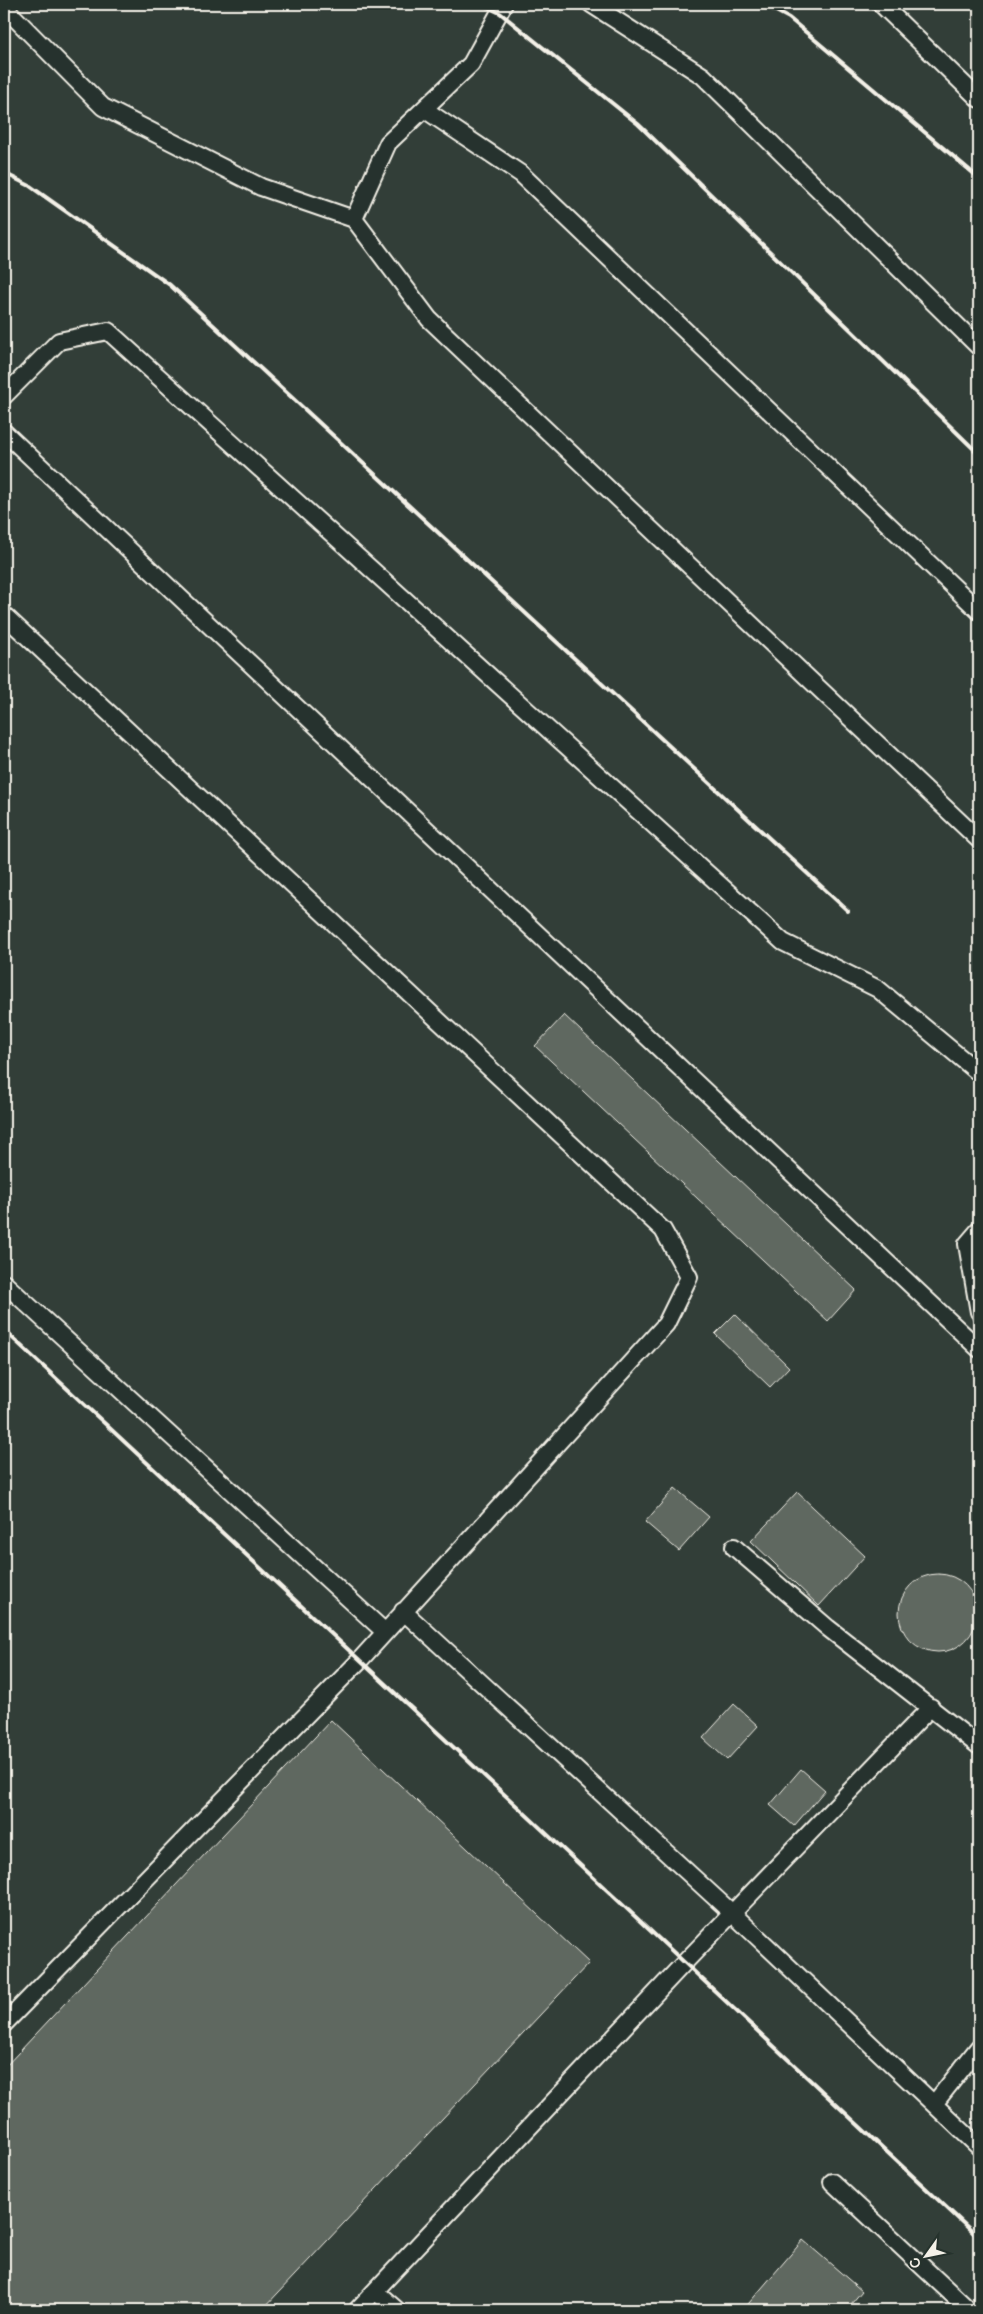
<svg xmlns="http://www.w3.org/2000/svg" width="983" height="2314" font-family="'Balsamiq Sans',sans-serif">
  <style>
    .building { fill: #5f6861; stroke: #f4f1e8 }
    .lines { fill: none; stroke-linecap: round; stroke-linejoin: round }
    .service-casing { stroke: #f4f1e8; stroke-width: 20 }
    .service { stroke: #26332d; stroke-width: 16 }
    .rail { stroke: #f4f1e8; stroke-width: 4 }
  </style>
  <rect width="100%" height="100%" fill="#323e38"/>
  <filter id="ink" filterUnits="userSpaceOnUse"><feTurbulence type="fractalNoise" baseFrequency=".02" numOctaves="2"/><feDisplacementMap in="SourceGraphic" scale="10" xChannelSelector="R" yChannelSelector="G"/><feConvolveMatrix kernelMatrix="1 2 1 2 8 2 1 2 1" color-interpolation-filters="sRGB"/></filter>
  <g filter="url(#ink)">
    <path class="building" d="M 564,1015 L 856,1290 L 828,1321 L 535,1046 Z
      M 735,1314 L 789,1367 L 770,1387 L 715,1334 Z
      M 675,1488 L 709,1517 L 679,1551 L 645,1522 Z
      M 797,1492 L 865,1556 L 819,1606 L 751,1541 Z
      M899 1613a39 39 0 1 1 78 0a39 39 0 1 1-78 0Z
      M 734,1704 L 758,1726 L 727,1760 L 703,1738 Z
      M 331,1720 L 589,1963 L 262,2310 L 4,2310 L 4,2068 Z
      M 801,1769 L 825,1790 L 794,1826 L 770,1805 Z
      M 803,2240 L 862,2291 L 846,2310 L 743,2310 Z"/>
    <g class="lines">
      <g class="service-casing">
        <path id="service" d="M 504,4 L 471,64 L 388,143 L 354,219 L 429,319 L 979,840
          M 591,4 L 703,76 L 979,347
          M 881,4 L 979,99
          M 4,7 L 103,107 L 261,187 L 354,219
          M 424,109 L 521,174 L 979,611
          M 4,396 L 59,341 L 108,331 L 783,942 L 878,989 L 979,1073
          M 4,432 L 979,1349
          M 4,615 L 663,1230 L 689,1277 L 666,1324 L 359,1661 L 4,2024
          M 979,1230 L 967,1244 L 979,1312
          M 4,1283 L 385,1632
          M 734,1547 L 828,1628 L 979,1746
          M 403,1611 L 732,1913 L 979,2147
          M 934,2104 L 979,2047
          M 832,2182 L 969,2310
          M 375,2291 L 397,2310
          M 357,2310 L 686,1961 L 931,1707"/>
      </g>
      <use href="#service" class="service"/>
      <path class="rail" d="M 481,4 L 500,13 L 638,124 L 979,454
        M 763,4 L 789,18 L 979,178
        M 4,173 L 30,186 L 170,285 L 848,911
        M 4,1330 C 329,1633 656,1933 979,2238"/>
    </g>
  </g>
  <rect width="983" height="2314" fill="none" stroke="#26332d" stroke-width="20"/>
  <rect x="10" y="10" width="963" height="2294" fill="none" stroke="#f4f1e8" stroke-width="2" filter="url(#ink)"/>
  <g transform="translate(926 2256) rotate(237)" stroke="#26332d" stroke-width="4" paint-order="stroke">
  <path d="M0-4L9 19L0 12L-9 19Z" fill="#f4f1e8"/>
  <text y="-8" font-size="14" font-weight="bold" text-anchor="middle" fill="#f4f1e8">С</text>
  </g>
</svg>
